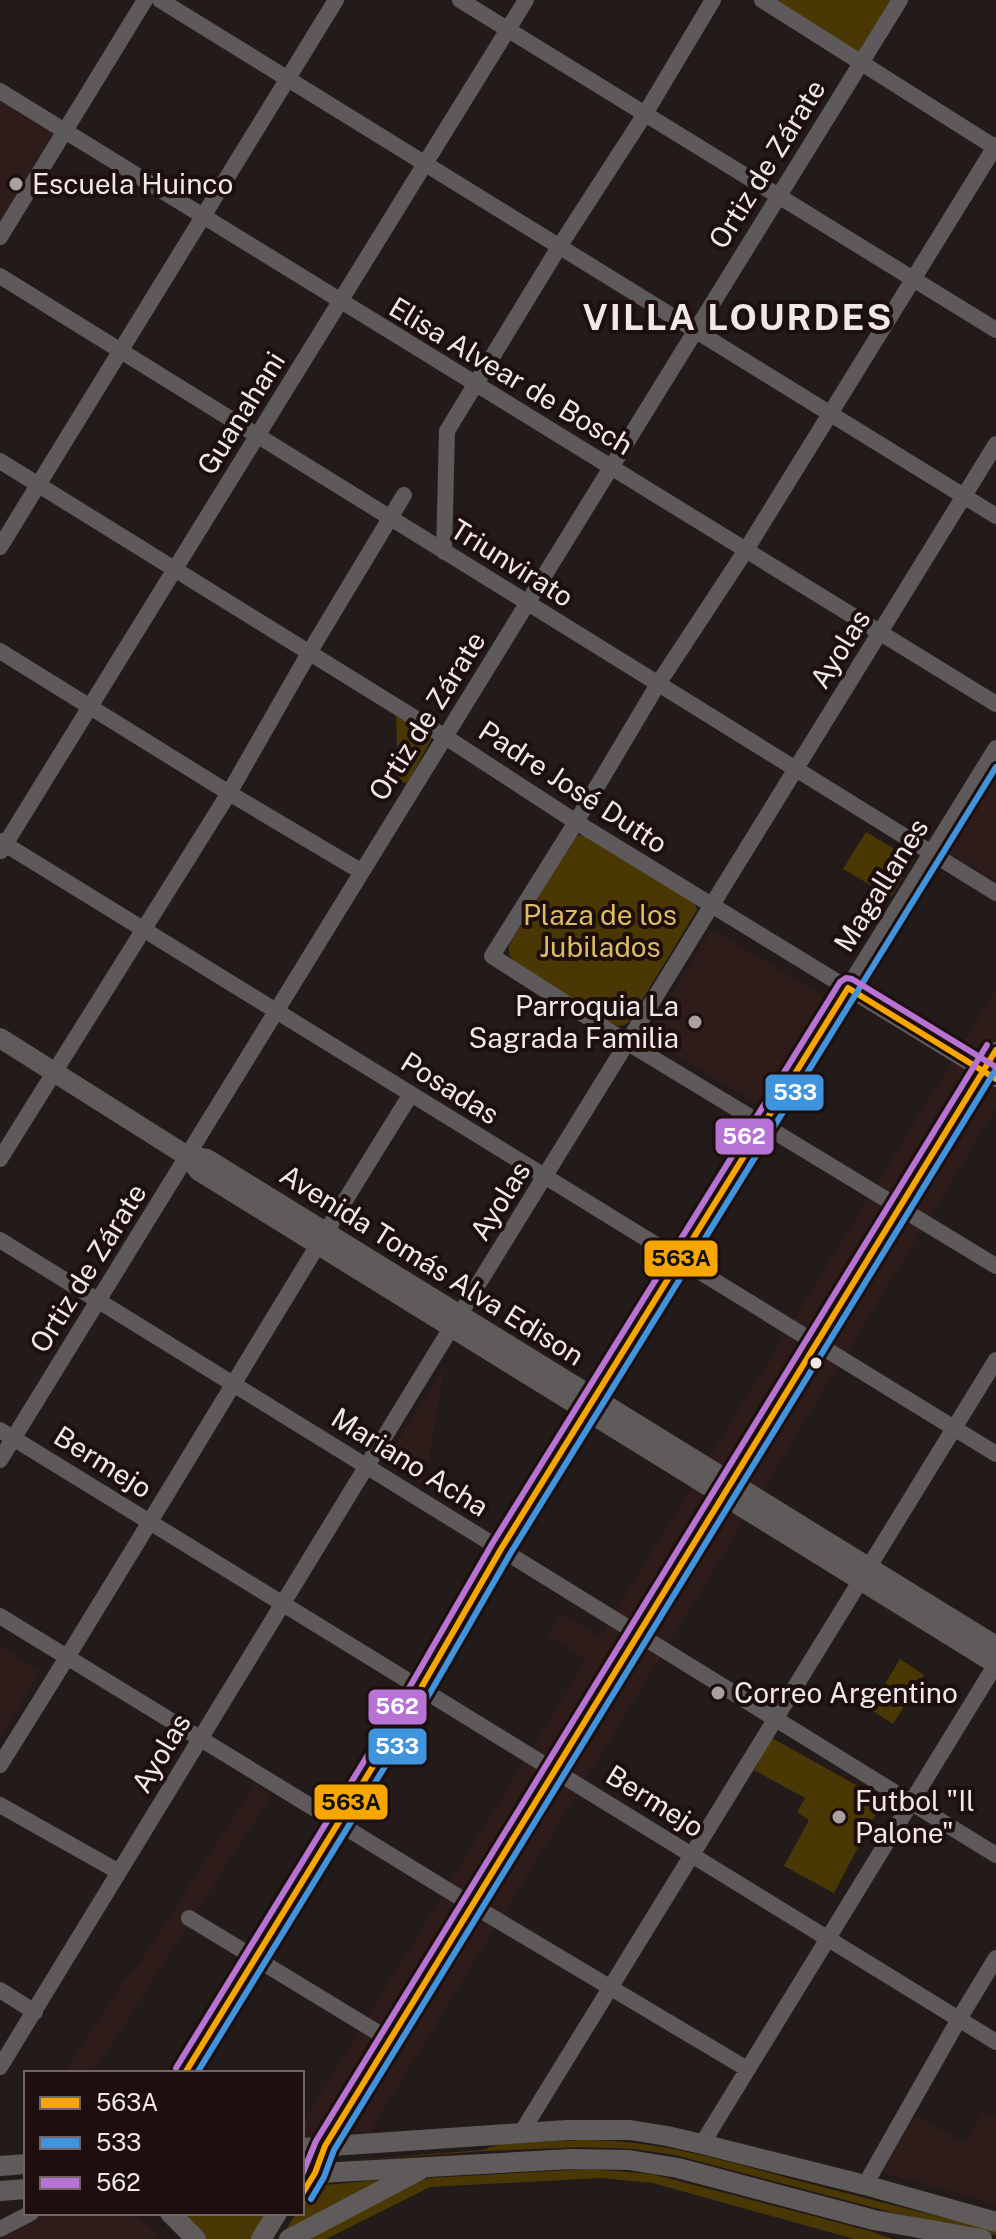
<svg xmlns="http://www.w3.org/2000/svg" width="996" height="2239" font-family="'Public Sans',sans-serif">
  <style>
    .built { fill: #2e1c1b }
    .green { fill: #4a3804 }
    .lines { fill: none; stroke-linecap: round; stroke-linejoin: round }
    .minor { stroke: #5e5a5b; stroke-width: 16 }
    .major { stroke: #605b5b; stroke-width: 20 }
    .bus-1-casing { stroke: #1c0f0e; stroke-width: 12 }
    .bus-2-casing { stroke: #1c0f0e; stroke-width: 12 }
    .bus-3-casing { stroke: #1c0f0e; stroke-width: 12 }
    .bus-1 { stroke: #f7a600; stroke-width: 6 }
    .bus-2 { stroke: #4094de; stroke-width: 6 }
    .bus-3 { stroke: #b673d3; stroke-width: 6 }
    .poi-dot { fill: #a9a09f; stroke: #1c0f0e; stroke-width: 3 }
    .bus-dot { fill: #f1e7e7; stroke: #1c0f0e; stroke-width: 3 }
    .labels { text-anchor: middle; stroke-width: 8; stroke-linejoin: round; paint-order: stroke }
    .street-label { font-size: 28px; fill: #f1e7e7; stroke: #1c0f0e }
    .poi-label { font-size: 28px; fill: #f1e7e7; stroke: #1c0f0e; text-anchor: start }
    .park-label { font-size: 28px; fill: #dfbb63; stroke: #1c0f0e }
    .district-label { font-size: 36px; font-weight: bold; letter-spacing: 2px; fill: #f1e7e7; stroke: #1c0f0e }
    .line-badge { stroke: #1c0f0e; stroke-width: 3 }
    .badge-label { font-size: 22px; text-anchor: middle; font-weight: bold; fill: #fff }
    .pale-badge-label { font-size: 22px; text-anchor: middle; font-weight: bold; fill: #111 }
  </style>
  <rect width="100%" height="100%" fill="#221b1a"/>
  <path class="built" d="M 0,91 L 65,131 L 0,237 Z
    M 996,775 L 996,880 L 948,852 Z
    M 712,929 L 822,995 L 823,1000 L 762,1099 L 754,1103 L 650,1038 L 649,1030 Z
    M 996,989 L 996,1109 L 370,2132 L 302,2135 L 302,2124 L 586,1660 L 548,1635 L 562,1613 L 600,1637 Z
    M 445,1367 L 424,1487 L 395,1469 L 398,1464 L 387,1458 Z
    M 0,1646 L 40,1671 L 0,1738 Z
    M 255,1784 L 272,1795 L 93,2073 L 64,2073 L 125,1979 L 140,1962 Z
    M 984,2112 L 996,2119 L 996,2204 L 881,2172 L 916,2115 L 964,2144 Z
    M 44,2213 L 126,2213 L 136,2215 L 158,2234 L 159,2239 L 0,2239 L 12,2233 L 10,2228 Z"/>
  <path class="green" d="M 762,0 L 900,0 L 862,61 Z
    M 396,713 L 432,735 L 432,738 L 407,784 L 398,779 Z
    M 866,832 L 913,860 L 891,897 L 843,869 Z
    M 579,835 L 585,836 L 694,901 L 697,910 L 628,1023 L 622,1026 L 615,1025 L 514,962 L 509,955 L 509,945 L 575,838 Z
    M 900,1659 L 924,1675 L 893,1724 L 870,1709 Z
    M 772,1738 L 883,1800 L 834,1893 L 784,1866 L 809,1820 L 797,1812 L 805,1798 L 754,1770 Z
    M 584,2140 C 656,2140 719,2159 788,2178 C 857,2196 926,2214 996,2230 L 996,2235 L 890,2212 L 675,2155 L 634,2149 L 584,2147 L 485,2151 L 331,2162 L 482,2150 L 504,2143 Z
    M 590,2169 L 652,2174 L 870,2231 L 892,2239 L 854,2239 L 653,2183 L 601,2178 L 430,2187 L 326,2239 L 307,2239 L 414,2183 L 428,2178 Z
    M 380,2180 L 382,2181 L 288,2230 L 287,2228 L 296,2213 L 302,2213 L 302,2203 L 313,2186 Z
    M 181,2213 L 272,2213 L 256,2239 L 206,2239 Z"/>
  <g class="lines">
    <path class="minor" d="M 160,0 L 996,516
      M 460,0 L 996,330
      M 762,0 L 996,148
      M 0,91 L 996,704
      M 996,145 L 746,550 L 658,684 L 576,822 L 492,956 L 628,1043 L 996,1266
      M 0,237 L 145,0
      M 0,276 L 996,893
      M 0,461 L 444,736 L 576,822 L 996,1079
      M 0,547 L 336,0
      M 444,552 L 447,431 L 559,247 L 645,114 L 713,0
      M 0,651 L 229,793 L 362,872
      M 0,841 L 996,1454
      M 1,851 L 526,0
      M 0,1159 L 229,793 L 309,653 L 404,495
      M 0,1240 L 996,1855
      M 0,1430 L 996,2042
      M 0,1460 C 299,973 599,486 900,0
      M 0,1616 L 472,1905 L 747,2069
      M 0,1765 C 140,1543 272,1316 411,1094
      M 0,1805 L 119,1872
      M 189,1918 L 390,2040
      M 0,1990 L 35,2012
      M 0,2067 L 421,1377 L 996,444
      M 185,2073 L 421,1688 L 501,1549 L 996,748
      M 521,2133 L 996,1360
      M 702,2144 L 996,1664
      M 325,2146 L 996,1050
      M 865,2185 L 959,2019 L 996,1958
      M 0,2229 L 31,2213"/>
    <path class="major" d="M 0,1038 L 187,1156 L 207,1159 L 996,1646
      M 187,1156 L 199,1171 L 996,1664
      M 302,2148 L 567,2130 L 630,2130 L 667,2136 L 702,2144 L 865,2185 L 996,2222
      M 0,2166 L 26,2164
      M 302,2174 L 571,2159 L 629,2160 L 678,2168 L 874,2220 L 982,2239
      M 0,2191 L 26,2189
      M 302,2194 L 318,2165
      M 170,2213 L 196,2239
      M 261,2239 L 277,2213
      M 289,2239 L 420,2170"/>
    <g class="bus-1-casing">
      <path id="bus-1" d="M 848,988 L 996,1079
        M 185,2073 L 421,1688 L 501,1549 L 848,988
        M 302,2194 L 315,2173 L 325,2146 L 996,1050"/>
    </g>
    <g class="bus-2-casing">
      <path id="bus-2" d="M 197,2073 L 430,1693 L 510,1554 L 996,767
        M 311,2199 L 324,2177 L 334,2150 L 996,1069"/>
    </g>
    <g class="bus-3-casing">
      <path id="bus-3" d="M 176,2068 L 412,1683 L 492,1544 L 840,982 L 846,978 L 852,979 L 996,1067
        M 302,2175 L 316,2141 L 987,1045"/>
    </g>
    <use href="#bus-1" class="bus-1"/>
    <use href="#bus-2" class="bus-2"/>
    <use href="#bus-3" class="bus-3"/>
  </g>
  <g class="poi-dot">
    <circle cx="16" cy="184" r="8"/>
    <circle cx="695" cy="1022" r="8"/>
    <circle cx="718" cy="1693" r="8"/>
    <circle cx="839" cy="1817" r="8"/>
  </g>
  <circle class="bus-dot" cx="816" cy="1363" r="7"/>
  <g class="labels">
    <g class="street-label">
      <text transform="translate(767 164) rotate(-58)" y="10">Ortiz de Zárate</text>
      <text transform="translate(511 376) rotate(31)" y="10">Elisa Alvear de Bosch</text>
      <text transform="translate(241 413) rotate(-58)" y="10">Guanahani</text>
      <text transform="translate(512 563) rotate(32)" y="10">Triunvirato</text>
      <text transform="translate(840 649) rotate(-58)" y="10">Ayolas</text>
      <text transform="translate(427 716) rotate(-58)" y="10">Ortiz de Zárate</text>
      <text transform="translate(573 787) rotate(33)" y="10">Padre José Dutto</text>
      <text transform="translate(881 885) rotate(-58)" y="10">Magallanes</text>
      <text transform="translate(450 1088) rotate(32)" y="10">Posadas</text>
      <text transform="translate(500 1201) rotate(-58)" y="10">Ayolas</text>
      <text transform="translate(432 1265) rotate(32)" y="10">Avenida Tomás Alva Edison</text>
      <text transform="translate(88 1268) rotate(-58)" y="10">Ortiz de Zárate</text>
      <text transform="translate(103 1462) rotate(32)" y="10">Bermejo</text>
      <text transform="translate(410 1462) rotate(32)" y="10">Mariano Acha</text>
      <text transform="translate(161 1753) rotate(-59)" y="10">Ayolas</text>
      <text transform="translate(655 1801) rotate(32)" y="10">Bermejo</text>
    </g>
    <g class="poi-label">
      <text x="32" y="194">Escuela Huinco</text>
      <text x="679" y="1016" text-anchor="end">Parroquia La<tspan x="679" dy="32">Sagrada Familia</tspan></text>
      <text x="734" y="1703">Correo Argentino</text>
      <text x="855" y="1811">Futbol "Il<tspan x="855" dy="32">Palone"</tspan></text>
    </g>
    <g class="park-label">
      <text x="600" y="925">Plaza de los<tspan x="600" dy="32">Jubilados</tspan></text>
    </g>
    <g class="district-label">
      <text x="738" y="330">VILLA LOURDES</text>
    </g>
  </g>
  <g class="line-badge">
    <rect x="764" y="1073" width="61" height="39" rx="8" fill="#4094de"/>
    <rect x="714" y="1117" width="61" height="39" rx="8" fill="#b673d3"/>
    <rect x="643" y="1239" width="76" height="39" rx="8" fill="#f7a600"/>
    <rect x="367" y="1688" width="61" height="38" rx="8" fill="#b673d3"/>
    <rect x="367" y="1727" width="61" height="39" rx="8" fill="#4094de"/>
    <rect x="313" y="1783" width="76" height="38" rx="8" fill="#f7a600"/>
  </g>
  <g class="badge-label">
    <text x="795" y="1100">533</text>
    <text x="744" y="1144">562</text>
    <text x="397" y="1714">562</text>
    <text x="397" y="1754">533</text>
  </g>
  <g class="pale-badge-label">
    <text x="681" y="1266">563A</text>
    <text x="351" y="1810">563A</text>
  </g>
  <rect x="24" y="2071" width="280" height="144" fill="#1c0f0e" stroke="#716565" stroke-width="2"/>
  <rect x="40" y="2097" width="40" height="12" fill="#f7a600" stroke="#716565" stroke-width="2"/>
  <text x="96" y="2111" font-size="24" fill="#f1e7e7">563A</text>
  <rect x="40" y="2137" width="40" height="12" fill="#4094de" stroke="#716565" stroke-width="2"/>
  <text x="96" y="2151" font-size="24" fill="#f1e7e7">533</text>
  <rect x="40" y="2177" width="40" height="12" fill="#b673d3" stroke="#716565" stroke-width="2"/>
  <text x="96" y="2191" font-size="24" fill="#f1e7e7">562</text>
</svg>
